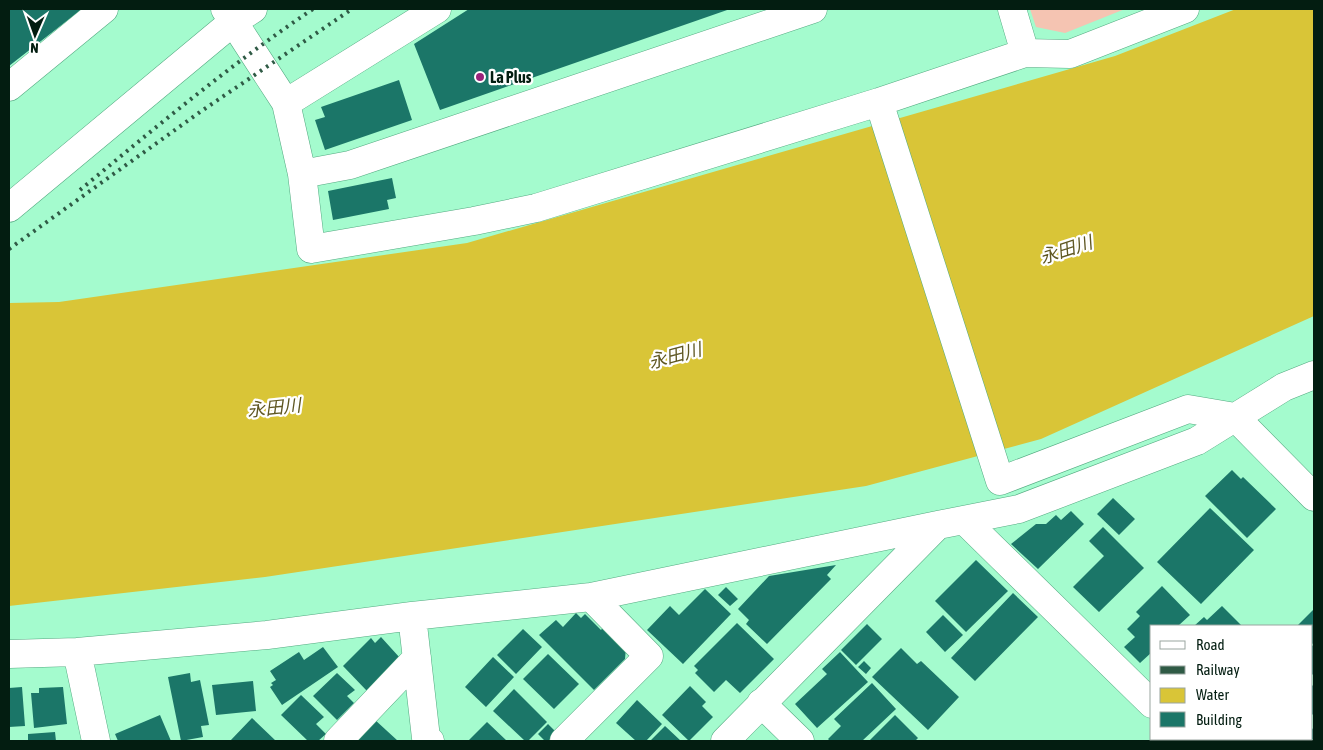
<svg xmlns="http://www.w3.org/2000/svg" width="1323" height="750" font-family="'Asap Condensed','Noto Sans JP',sans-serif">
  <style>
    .green { fill: #f5c4b2 }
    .water { fill: #d9c537 }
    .building { fill: #1b7668 }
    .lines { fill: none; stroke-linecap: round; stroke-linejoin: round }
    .minor-casing { stroke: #54aa81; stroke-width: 29 }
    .minor { stroke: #fff; stroke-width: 28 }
    .rail { stroke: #2f5a45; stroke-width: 4; stroke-dasharray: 2.5 5; stroke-linecap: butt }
    .poi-dot { fill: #9a227b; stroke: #fff; stroke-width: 2 }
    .labels { text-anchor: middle; stroke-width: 4.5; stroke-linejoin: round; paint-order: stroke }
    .poi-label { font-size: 16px; font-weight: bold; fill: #031d11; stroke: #fff; text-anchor: start }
    .water-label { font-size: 18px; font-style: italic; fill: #5f5722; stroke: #fff }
  </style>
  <rect width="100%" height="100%" fill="#a4fbce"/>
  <path class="green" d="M 1030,9 L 1125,9 L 1065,33 L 1036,27 Z"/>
  <path class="water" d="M 1236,9 L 1314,9 L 1314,316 L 1041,439 L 866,486 L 265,577 L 9,606 L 9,303 L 59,302 L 467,243 L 1115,56 Z"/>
  <path class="building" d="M 9,9 L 82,9 L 9,66 Z
    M 469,9 L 730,9 L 440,110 L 414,44 Z
    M 399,80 L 412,120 L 325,150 L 315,120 L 325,117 L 321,107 Z
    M 392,178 L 396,198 L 387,200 L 389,209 L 333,220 L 328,191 Z
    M 1232,470 L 1241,479 L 1243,477 L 1276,509 L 1247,538 L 1205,496 Z
    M 1113,498 L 1135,519 L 1119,535 L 1097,514 Z
    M 1210,508 L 1254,550 L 1201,604 L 1157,562 Z
    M 1071,511 L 1084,524 L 1038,569 L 1011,544 L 1036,524 L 1046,524 L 1056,515 L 1061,520 Z
    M 1103,527 L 1144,568 L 1099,612 L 1073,587 L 1104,556 L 1089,541 Z
    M 976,560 L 1008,591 L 966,632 L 935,601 Z
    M 836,565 L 827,575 L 831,579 L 767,644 L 746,624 L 749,620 L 738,609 L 769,576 Z
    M 1162,586 L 1190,615 L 1178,626 L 1152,626 L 1152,652 L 1140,663 L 1124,647 L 1135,637 L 1127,629 L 1140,616 L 1136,612 Z
    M 726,587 L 738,599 L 730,606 L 718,595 Z
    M 705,589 L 731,614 L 683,664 L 647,630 L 670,606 L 679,615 Z
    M 1013,593 L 1038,617 L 975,681 L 951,658 Z
    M 1222,606 L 1242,626 L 1194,626 L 1204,617 L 1207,620 Z
    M 1314,609 L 1314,673 L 1312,675 L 1312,646 L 1313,645 L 1312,643 L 1312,626 L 1297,626 Z
    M 576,613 L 581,618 L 585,614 L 601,630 L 604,626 L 626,648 L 625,659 L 594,690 L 539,635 L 556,620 L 563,627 Z
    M 943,615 L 963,635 L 945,652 L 926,632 Z
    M 737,623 L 774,659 L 740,693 L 726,680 L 714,692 L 695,673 L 698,670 L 694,666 Z
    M 867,624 L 882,639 L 856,665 L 841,650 Z
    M 523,629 L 542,647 L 516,674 L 497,655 Z
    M 381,637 L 400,658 L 367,691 L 343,666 L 371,638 L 375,643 Z
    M 323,647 L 338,667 L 282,705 L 270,687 L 273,685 L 271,683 L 276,680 L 270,671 L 299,652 L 304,660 Z
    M 901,648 L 917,664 L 921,661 L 959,697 L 928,730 L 872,677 Z
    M 840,652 L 868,682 L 817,728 L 795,704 L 827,674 L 822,669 Z
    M 548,654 L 579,684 L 554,709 L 523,679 Z
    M 493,657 L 514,677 L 486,707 L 465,687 Z
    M 864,661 L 871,668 L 866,674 L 858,667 Z
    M 190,673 L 191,682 L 200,680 L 209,725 L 201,726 L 203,737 L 181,741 L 168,677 Z
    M 337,673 L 355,690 L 347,696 L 354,703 L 337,720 L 313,696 Z
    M 253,681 L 256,711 L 216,715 L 212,685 Z
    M 872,683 L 896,709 L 862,741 L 830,741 L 828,739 L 841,726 L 834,719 Z
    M 1314,684 L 1314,716 L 1312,714 L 1312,686 Z
    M 690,686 L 706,702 L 702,706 L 713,717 L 689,741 L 662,715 Z
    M 22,687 L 25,726 L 9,727 L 9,688 Z
    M 63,687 L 67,724 L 34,728 L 31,693 L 39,693 L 39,688 Z
    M 514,689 L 547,722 L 528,741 L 525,741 L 493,711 Z
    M 301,695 L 324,717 L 316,724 L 326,734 L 318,741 L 308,741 L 281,715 Z
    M 637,700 L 662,724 L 646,741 L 636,741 L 616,723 Z
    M 160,715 L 171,741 L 118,741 L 115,734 Z
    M 895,715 L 918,738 L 915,741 L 869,741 Z
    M 252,718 L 276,741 L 230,741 Z
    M 374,719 L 398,741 L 353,741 Z
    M 487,722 L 507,741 L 468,741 Z
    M 548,724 L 557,733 L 548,741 L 545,741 L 538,734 Z
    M 665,726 L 681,741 L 650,741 Z
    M 1312,728 L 1314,731 L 1314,738 L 1311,741 L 1287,741 L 1285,739 L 1312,739 Z
    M 55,732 L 56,741 L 28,741 L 28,734 Z"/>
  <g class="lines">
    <g class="minor-casing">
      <path id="minor" d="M 225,9 L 286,103 L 302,174 L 350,165 L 813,9
        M 1012,9 L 1025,53
        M 9,87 L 104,9
        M 879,102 L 1000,481 L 1188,409 L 1235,417 L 1314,497
        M 286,103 L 437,9
        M 302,174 L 311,249 L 474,221 L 536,208 L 879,102 L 1025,53 L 1070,54 L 1185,9
        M 9,208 L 234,21 L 253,9
        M 964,520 L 1152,704
        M 412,616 L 426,738 L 430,741
        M 77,652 L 96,741
        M 9,654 L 77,652 L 267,635 L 412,616 L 591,597 L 938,525 L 1019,509 L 1197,441 L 1284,387 L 1314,375
        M 761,703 L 800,741
        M 1188,739 L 1190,741
        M 338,741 L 417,658
        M 564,741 L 649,656 L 591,597
        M 725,741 L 938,525"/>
    </g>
    <use href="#minor" class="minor"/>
    <path class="rail" d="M 80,190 C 156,127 231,64 313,9
      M 9,249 L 200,112 L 352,9"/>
  </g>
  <circle class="poi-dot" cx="480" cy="77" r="5"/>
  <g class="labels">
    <g class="poi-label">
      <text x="490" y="83">La Plus</text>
    </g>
    <g class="water-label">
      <text transform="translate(1066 250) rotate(-18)" y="6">永田川</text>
      <text transform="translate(675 356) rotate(-15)" y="6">永田川</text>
      <text transform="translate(274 408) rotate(-6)" y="6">永田川</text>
    </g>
  </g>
  <rect width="1323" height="750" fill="none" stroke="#031d11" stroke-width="20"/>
  <rect x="1150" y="625" width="162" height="115" fill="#ffffff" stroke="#9aa5a0"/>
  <rect x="1160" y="641" width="25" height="8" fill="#ffffff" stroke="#9aa5a0"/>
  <text x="1196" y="650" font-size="15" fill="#031d11">Road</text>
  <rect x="1160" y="666" width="25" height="8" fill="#2f5a45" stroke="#9aa5a0"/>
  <text x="1196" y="675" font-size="15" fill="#031d11">Railway</text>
  <rect x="1160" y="688" width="25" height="15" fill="#d9c537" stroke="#9aa5a0"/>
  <text x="1196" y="700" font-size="15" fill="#031d11">Water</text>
  <rect x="1160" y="712" width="25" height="15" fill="#1b7668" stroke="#9aa5a0"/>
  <text x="1196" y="725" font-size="15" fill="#031d11">Building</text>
  <g transform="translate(35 35) rotate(182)" stroke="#ffffff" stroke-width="4" paint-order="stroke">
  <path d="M0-4L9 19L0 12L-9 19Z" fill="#031d11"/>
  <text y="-8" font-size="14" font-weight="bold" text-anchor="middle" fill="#031d11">N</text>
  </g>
</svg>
